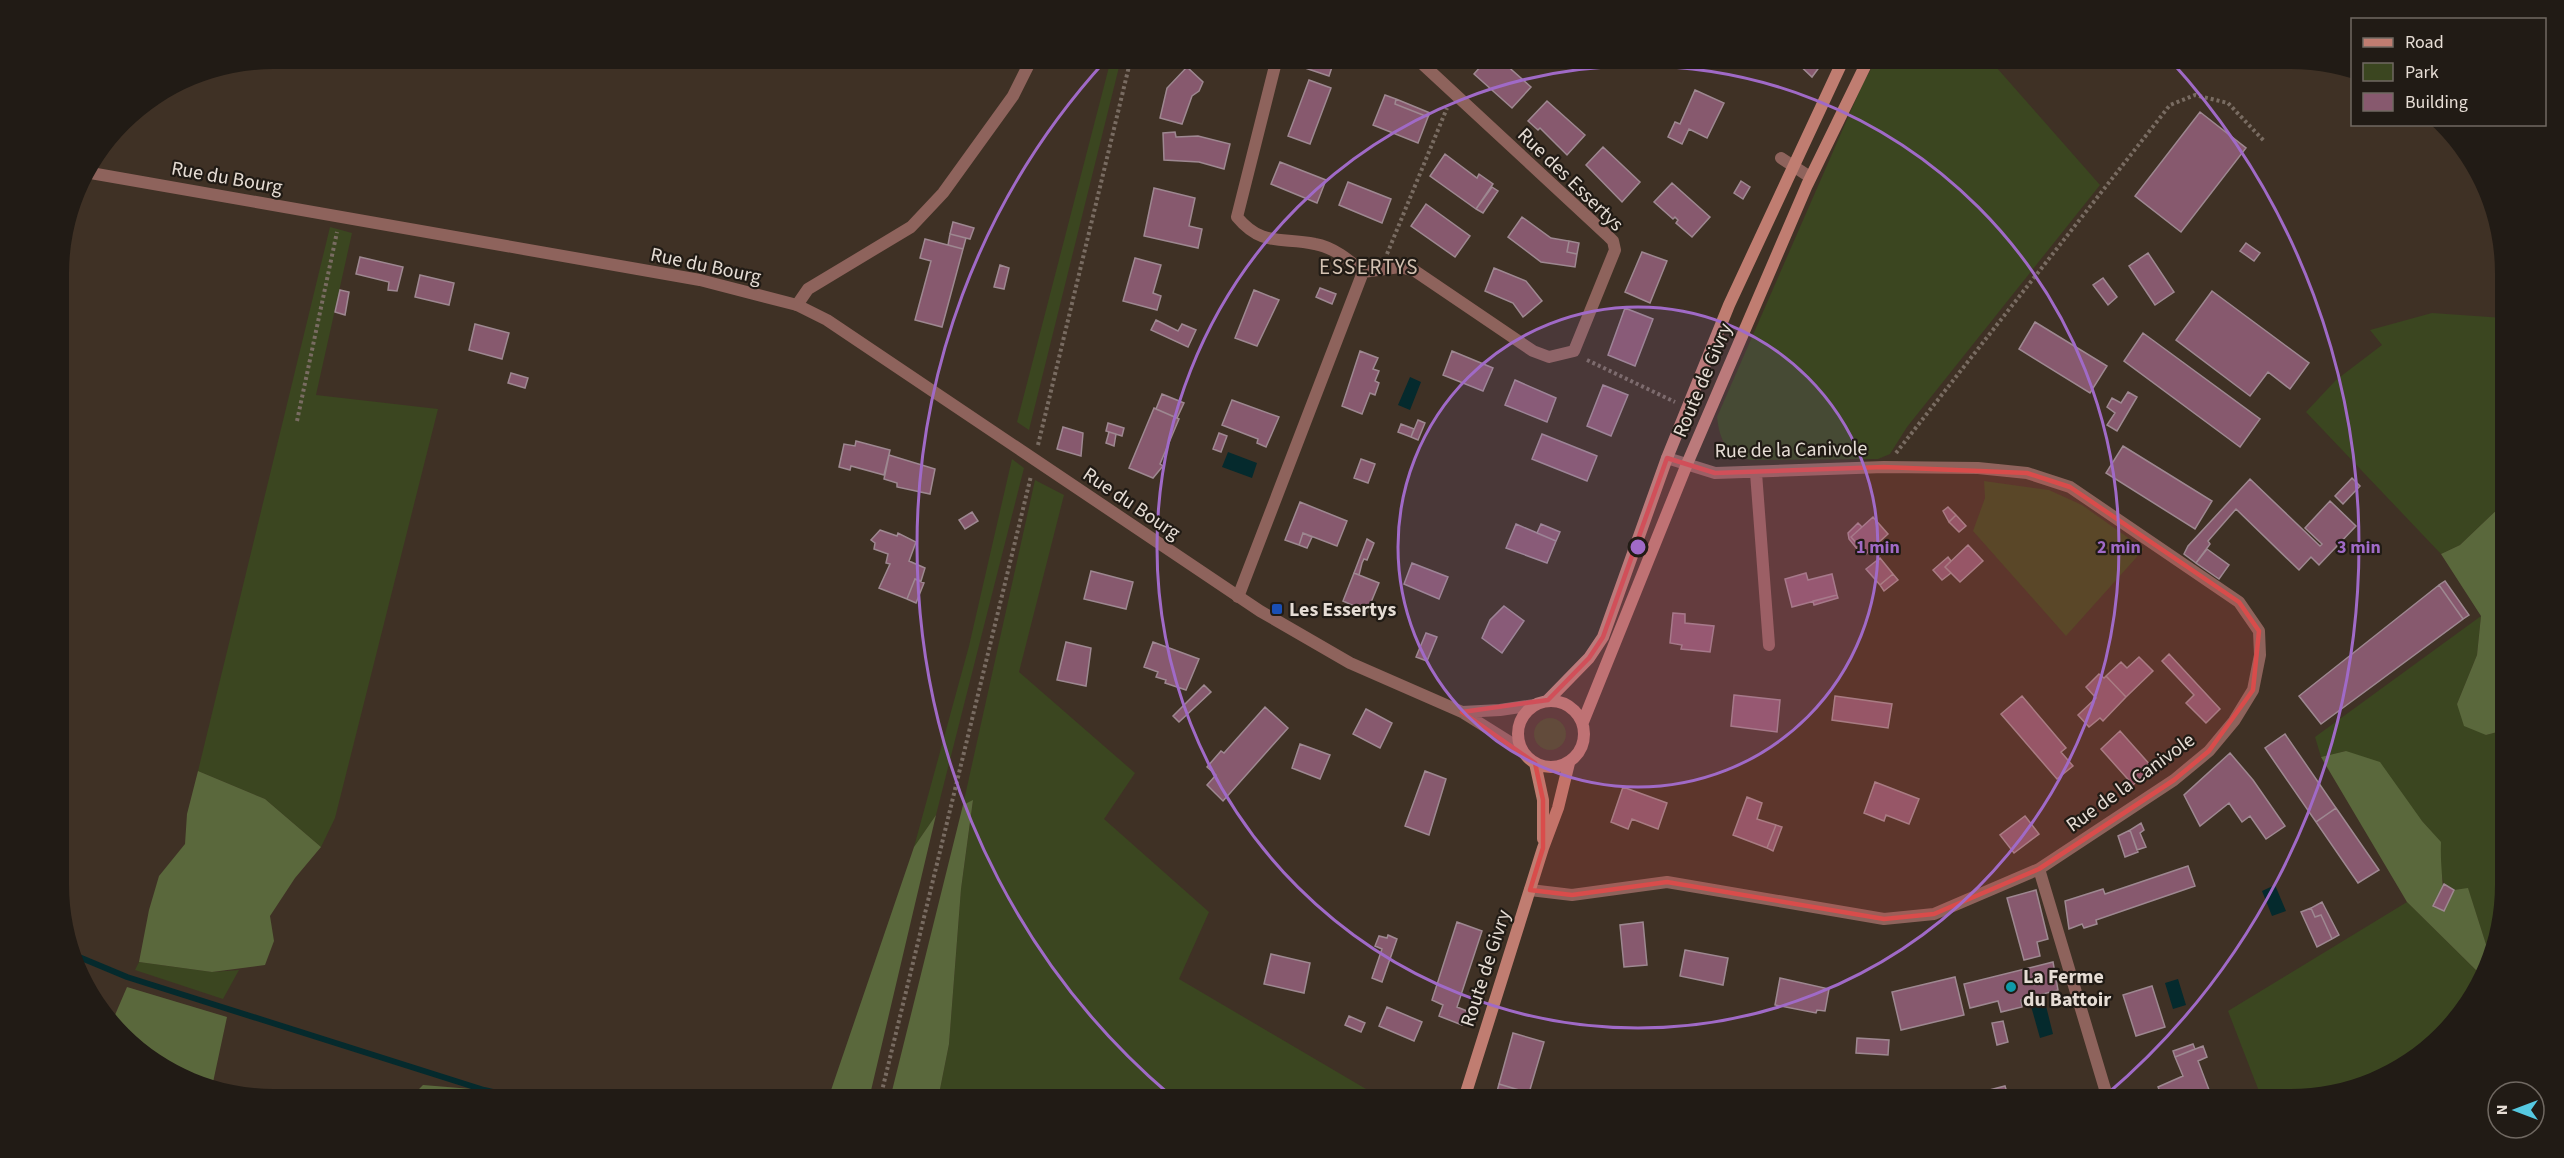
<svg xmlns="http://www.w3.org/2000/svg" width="2564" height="1158" font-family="'Source Sans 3',sans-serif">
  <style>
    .green { fill: #3b4620 }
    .forest { fill: #5a683c }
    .water { fill: #052a2d }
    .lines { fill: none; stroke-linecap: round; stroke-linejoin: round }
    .stream { stroke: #052a2d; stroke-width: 6 }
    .building { fill: #87596e; stroke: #9e8891; stroke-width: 1.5 }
    .path { stroke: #796c62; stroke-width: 4; stroke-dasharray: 3 3; stroke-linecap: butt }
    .service { stroke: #8e635c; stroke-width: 12 }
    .minor { stroke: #8e635c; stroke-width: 12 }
    .tertiary { stroke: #8e635c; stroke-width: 12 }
    .secondary { stroke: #c07d71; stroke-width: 12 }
    .marked { fill: #d94c4b; fill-opacity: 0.2; stroke: #d94c4b; stroke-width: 4.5; stroke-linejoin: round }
    .ring { fill: none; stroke: #a06ac7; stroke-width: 3 }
    .transit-dot { fill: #1a4fb4; stroke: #211b15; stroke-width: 2 }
    .culture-dot { fill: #0f9aa8; stroke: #211b15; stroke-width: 2 }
    .labels { text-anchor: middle; stroke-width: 4.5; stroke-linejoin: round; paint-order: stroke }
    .street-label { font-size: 20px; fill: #e6ddd5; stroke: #211b15 }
    .poi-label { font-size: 20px; font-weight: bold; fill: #e6ddd5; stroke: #211b15; text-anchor: start }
    .neighbourhood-label { font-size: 21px; letter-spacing: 1.5px; fill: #d3c2b2; stroke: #211b15 }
    .centre { fill: #a06ac7; stroke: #211b15; stroke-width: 3 }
    .ring-label { font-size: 18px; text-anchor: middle; font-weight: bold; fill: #a06ac7; stroke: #211b15; stroke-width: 4.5; stroke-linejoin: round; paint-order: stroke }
  </style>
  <rect width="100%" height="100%" fill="#3f3125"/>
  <path class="green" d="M 1111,59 L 1121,59 L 1029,430 L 1017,422 Z
    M 1877,59 L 1989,59 L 2100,185 L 1907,427 L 1890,454 L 1878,459 L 1751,460 C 1726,453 1720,442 1717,417 L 1863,83 Z
    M 330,227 L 352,233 L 316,395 L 438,409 L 335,818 L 321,847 L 265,799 L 198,771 Z
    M 2432,313 L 2504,318 L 2504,503 L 2460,545 L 2441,554 L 2306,412 L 2336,380 L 2382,345 L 2370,330 Z
    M 1012,459 L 1024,468 L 936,815 L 914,847 L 969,646 Z
    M 1035,480 L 1064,495 L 1019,672 L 1135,773 L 1104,819 L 1209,912 L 1179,979 L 1383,1099 L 938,1099 L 949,1044 L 961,889 L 973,801 L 963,805 Z
    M 1984,481 L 2049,490 L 2082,505 L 2144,549 L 2066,636 L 1973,531 L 1985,498 Z
    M 2481,616 L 2477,655 L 2457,704 L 2486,735 L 2505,730 L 2505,885 L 2491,960 L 2468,889 L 2454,890 L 2444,884 L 2440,868 L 2440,842 L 2422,821 L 2346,751 L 2321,757 L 2315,737 Z
    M1534 734a16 16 0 1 1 32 0a16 16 0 1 1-32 0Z
    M 2407,902 L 2482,976 L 2421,1055 L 2360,1088 L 2305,1099 L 2262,1099 L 2228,1011 Z
    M 139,962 L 212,972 L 239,970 L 223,999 L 135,970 Z"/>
  <path class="forest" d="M 2504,503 L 2505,730 L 2486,735 L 2464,726 L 2457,704 L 2477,655 L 2481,616 L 2441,554 L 2460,545 Z
    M 2346,751 L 2380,762 L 2422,821 L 2441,842 C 2440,866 2444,887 2444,911 L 2454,890 L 2468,888 L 2491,960 L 2482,976 L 2407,902 L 2321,757 Z
    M 198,771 L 265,799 L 321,847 L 295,878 L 270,916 L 274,941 L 265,965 L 212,972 L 139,962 L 149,910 L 159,876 L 185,844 L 187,814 Z
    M 973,800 L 961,889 L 949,1044 L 938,1099 L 890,1099 L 963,805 Z
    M 936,815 L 869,1099 L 828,1099 L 914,847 Z
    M 127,987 L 227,1017 L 212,1087 L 191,1083 L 112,1022 Z
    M 423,1085 L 484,1090 L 524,1099 L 409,1099 Z"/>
  <path class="water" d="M 1410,377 L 1421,382 L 1410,410 L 1398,405 Z
    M 1228,452 L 1257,463 L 1252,478 L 1222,467 Z
    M 2275,885 L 2286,911 L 2272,916 L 2262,891 Z
    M 2178,979 L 2186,1005 L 2173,1009 L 2165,983 Z
    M 2045,1002 L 2053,1034 L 2040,1038 L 2031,1006 Z"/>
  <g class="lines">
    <path class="stream" d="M 79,957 L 127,977 L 484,1090 L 524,1099"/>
  </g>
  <path class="building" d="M 1308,58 L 1335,58 L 1329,76 L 1305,68 Z
    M 1488,58 L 1509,58 L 1504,63 L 1531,87 L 1512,108 L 1474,74 Z
    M 1792,58 L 1826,58 L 1812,77 Z
    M 1187,67 L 1203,82 L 1199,91 L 1192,96 L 1182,124 L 1160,118 L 1167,88 Z
    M 1309,80 L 1331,88 L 1310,144 L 1288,136 Z
    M 1695,90 L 1724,103 L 1707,138 L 1689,129 L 1682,144 L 1668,137 L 1675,122 L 1680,124 Z
    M 1385,95 L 1396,99 L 1395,104 L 1428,117 L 1418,143 L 1373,125 Z
    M 1396,99 L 1430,113 L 1428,117 L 1395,104 Z
    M 1547,101 L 1585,135 L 1567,155 L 1540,128 L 1538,130 L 1528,121 Z
    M 2200,112 L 2246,148 L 2181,232 L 2135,196 Z
    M 1175,132 L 1176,137 L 1198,136 L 1230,144 L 1224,169 L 1199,162 L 1164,160 L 1163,133 Z
    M 1603,147 L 1640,182 L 1622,202 L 1586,165 Z
    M 1445,154 L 1477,178 L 1479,174 L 1493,184 L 1476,209 L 1430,176 Z
    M 1280,162 L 1326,180 L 1317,203 L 1271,184 Z
    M 1741,181 L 1750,187 L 1743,199 L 1734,193 Z
    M 1348,182 L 1391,199 L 1382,223 L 1339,205 Z
    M 1672,183 L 1710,217 L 1692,237 L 1676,223 L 1678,220 L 1675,217 L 1673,219 L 1654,202 Z
    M 1492,187 L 1498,191 L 1483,213 L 1476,209 Z
    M 1154,188 L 1195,198 L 1189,226 L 1202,229 L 1198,248 L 1144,236 Z
    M 1426,204 L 1470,236 L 1455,257 L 1411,226 Z
    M 1522,217 L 1551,238 L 1569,241 L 1567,252 L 1577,254 L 1575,267 L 1541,262 L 1508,237 Z
    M 953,222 L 974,228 L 970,239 L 950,234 Z
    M 950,234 L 966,238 L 963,249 L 948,245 Z
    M 925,239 L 963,249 L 942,327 L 915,320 L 931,261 L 920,258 Z
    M 1569,241 L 1579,243 L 1577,254 L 1567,252 Z
    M 2246,243 L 2260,253 L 2254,261 L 2240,251 Z
    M 1642,252 L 1667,261 L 1650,303 L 1625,292 Z
    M 2148,253 L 2174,292 L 2155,305 L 2129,266 Z
    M 360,257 L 403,267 L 397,291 L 388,290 L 389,282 L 356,274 Z
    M 1135,258 L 1161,265 L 1153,293 L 1161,296 L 1157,310 L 1123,301 Z
    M 1000,265 L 1009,268 L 1004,289 L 994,287 Z
    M 1494,268 L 1526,281 L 1542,301 L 1523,317 L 1513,303 L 1485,291 Z
    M 420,275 L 454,283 L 449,305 L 415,297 Z
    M 2103,278 L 2117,297 L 2108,305 L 2093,285 Z
    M 1320,288 L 1336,294 L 1332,304 L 1316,297 Z
    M 340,290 L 349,292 L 345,315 L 335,312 Z
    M 1254,290 L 1279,300 L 1257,346 L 1235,338 Z
    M 2212,291 L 2309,363 L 2290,389 L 2268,372 L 2250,396 L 2176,340 Z
    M 1625,308 L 1653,319 L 1635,366 L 1608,355 Z
    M 1156,320 L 1178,331 L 1182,324 L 1196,330 L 1188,347 L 1151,330 Z
    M 2035,322 L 2107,366 L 2090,393 L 2019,349 Z
    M 475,324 L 509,333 L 502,359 L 469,350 Z
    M 2143,333 L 2260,419 L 2240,447 L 2124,361 Z
    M 1360,351 L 1378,358 L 1373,369 L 1379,371 L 1375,381 L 1379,383 L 1375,395 L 1370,393 L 1362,414 L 1342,406 Z
    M 1452,351 L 1493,368 L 1483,391 L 1443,375 Z
    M 511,373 L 528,378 L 525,388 L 508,383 Z
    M 1515,380 L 1556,398 L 1547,422 L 1505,405 Z
    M 1603,385 L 1628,395 L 1611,436 L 1587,426 Z
    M 2128,392 L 2137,397 L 2117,431 L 2107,425 L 2115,413 L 2107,407 L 2112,398 L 2121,403 Z
    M 1162,394 L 1184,403 L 1177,418 L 1156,409 Z
    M 1232,400 L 1279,417 L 1266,447 L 1257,443 L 1258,439 L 1222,425 Z
    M 1154,408 L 1179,419 L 1160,464 L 1163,466 L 1153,478 L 1129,468 Z
    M 1418,420 L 1425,423 L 1418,440 L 1411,437 Z
    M 1108,423 L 1124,428 L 1122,436 L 1106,431 Z
    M 1401,424 L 1414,429 L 1411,437 L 1398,432 Z
    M 1063,427 L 1083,433 L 1081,456 L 1057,449 Z
    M 1109,432 L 1116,434 L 1114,446 L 1106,443 Z
    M 1219,433 L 1227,436 L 1221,452 L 1213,449 Z
    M 1542,434 L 1597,456 L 1587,481 L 1532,459 Z
    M 856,441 L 890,450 L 884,475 L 851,466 L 850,470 L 839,467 L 844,444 L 855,446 Z
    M 2123,446 L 2212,501 L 2195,529 L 2106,473 Z
    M 889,455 L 935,469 L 930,494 L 897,487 L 897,483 L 884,479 Z
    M 1361,459 L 1375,464 L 1368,483 L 1354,478 Z
    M 2352,478 L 2360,486 L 2343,504 L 2335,496 Z
    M 2250,479 L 2320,546 L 2322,544 L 2305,528 L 2330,501 L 2356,526 L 2319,565 L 2311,557 L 2299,570 L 2236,509 L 2208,541 L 2210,544 L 2196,563 L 2184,554 L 2188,546 Z
    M 1300,502 L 1347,521 L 1337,546 L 1303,533 L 1299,545 L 1285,540 Z
    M 1948,507 L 1956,515 L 1949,522 L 1943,511 Z
    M 972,512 L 978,521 L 965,529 L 959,520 Z
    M 1956,515 L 1966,526 L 1959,532 L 1949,522 Z
    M 1873,517 L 1888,534 L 1866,554 L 1851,537 Z
    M 1858,523 L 1862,527 L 1851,537 L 1861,548 L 1858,550 L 1849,539 L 1848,533 Z
    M 1516,524 L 1556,541 L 1547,563 L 1506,548 Z
    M 1541,524 L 1560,532 L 1556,541 L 1537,533 Z
    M 880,530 L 897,536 L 898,533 L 916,542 L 909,561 L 925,568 L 921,581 L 915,579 L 907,599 L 879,588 L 890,564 L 886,563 L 888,554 L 874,549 L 875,543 L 871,540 Z
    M 1303,533 L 1312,537 L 1307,548 L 1299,545 Z
    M 1367,539 L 1374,543 L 1367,560 L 1364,559 L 1362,563 L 1359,575 L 1354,573 Z
    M 1968,545 L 1983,561 L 1960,582 L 1945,567 Z
    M 2207,549 L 2229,565 L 2219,579 L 2196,563 Z
    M 1948,557 L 1951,561 L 1945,567 L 1951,573 L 1942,580 L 1933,570 Z
    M 1880,558 L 1893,574 L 1880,585 L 1866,569 Z
    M 1412,563 L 1448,577 L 1439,599 L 1404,584 Z
    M 1091,571 L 1133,582 L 1126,609 L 1084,599 Z
    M 1354,573 L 1379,583 L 1367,612 L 1343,601 Z
    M 1806,573 L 1808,580 L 1832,574 L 1837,595 L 1792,607 L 1785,579 Z
    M 1893,574 L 1898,580 L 1884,591 L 1880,585 Z
    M 915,579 L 924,583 L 916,603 L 907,599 Z
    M 2445,581 L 2469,615 L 2463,619 L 2439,585 Z
    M 2439,585 L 2463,619 L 2321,724 L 2299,696 Z
    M 1837,595 L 1838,598 L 1814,605 L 1813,601 Z
    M 1504,606 L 1524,621 L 1502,653 L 1482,638 L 1490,620 Z
    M 1673,613 L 1685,614 L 1685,623 L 1714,626 L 1710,652 L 1681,649 L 1682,645 L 1670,643 Z
    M 1426,633 L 1437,637 L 1427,661 L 1416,657 Z
    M 1066,642 L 1091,648 L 1086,686 L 1057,680 Z
    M 1153,642 L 1199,659 L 1186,690 L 1165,683 L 1166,680 L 1156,677 L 1158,672 L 1144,667 Z
    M 2169,654 L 2220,709 L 2206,723 L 2186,703 L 2194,695 L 2162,661 Z
    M 2139,657 L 2153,671 L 2126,697 L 2106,676 L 2121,662 L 2127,668 Z
    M 2099,674 L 2104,678 L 2106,676 L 2126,697 L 2103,721 L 2100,718 L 2089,727 L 2078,715 L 2096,698 L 2086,687 Z
    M 1204,685 L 1211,692 L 1179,722 L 1173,716 Z
    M 1734,695 L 1780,700 L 1777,732 L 1731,726 Z
    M 1835,696 L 1892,704 L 1888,728 L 1832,720 Z
    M 2022,696 L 2066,748 L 2061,752 L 2073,766 L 2057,779 L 2001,714 Z
    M 1265,707 L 1288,728 L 1223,801 L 1207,785 L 1216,775 L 1207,767 L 1221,751 L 1224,753 Z
    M 1366,709 L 1392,723 L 1380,748 L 1353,734 Z
    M 2120,731 L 2152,767 L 2133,785 L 2101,749 Z
    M 2285,734 L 2336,808 L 2316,822 L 2265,748 Z
    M 1300,744 L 1330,755 L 1320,779 L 1292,768 Z
    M 2230,753 L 2253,780 L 2285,826 L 2266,839 L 2250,816 L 2242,822 L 2229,803 L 2200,826 L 2184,795 Z
    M 1425,771 L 1446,779 L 1429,835 L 1405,826 Z
    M 1875,782 L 1919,799 L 1909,824 L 1886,815 L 1884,821 L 1864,813 Z
    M 1623,787 L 1667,803 L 1658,829 L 1632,819 L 1628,829 L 1611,822 Z
    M 1747,797 L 1762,803 L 1757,819 L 1776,825 L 1767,848 L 1733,835 Z
    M 2336,808 L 2379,870 L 2358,883 L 2316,822 Z
    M 2025,816 L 2039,834 L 2014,853 L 2000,835 Z
    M 2141,823 L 2144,830 L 2140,833 L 2146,847 L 2137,850 L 2130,830 Z
    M 1776,825 L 1782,827 L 1773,851 L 1767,848 Z
    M 2130,830 L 2138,852 L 2125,857 L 2118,836 Z
    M 2188,866 L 2195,886 L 2096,920 L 2097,924 L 2084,928 L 2082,924 L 2069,929 L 2065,901 L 2103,889 L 2105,894 Z
    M 2444,884 L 2454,890 L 2444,911 L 2433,906 Z
    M 2036,890 L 2048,939 L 2037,942 L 2040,956 L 2024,960 L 2007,898 Z
    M 2322,902 L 2339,935 L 2332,939 L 2321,915 L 2315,917 L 2311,908 Z
    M 2311,908 L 2315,917 L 2321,915 L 2332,939 L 2317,947 L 2301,912 Z
    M 1457,922 L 1482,931 L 1457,1007 L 1467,1011 L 1462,1025 L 1439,1016 L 1443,1005 L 1432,1000 Z
    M 1643,922 L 1647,965 L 1624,967 L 1620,925 Z
    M 1388,935 L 1397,939 L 1382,982 L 1372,978 L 1382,949 L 1375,946 L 1379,936 L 1387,938 Z
    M 1685,950 L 1728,958 L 1723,985 L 1680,976 Z
    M 1271,954 L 1310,963 L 1304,993 L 1264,984 Z
    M 2053,962 L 2058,990 L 2021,1000 L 2022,1007 L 2001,1012 L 1998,1001 L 1970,1008 L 1964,984 Z
    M 1955,977 L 1964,1015 L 1901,1030 L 1892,992 Z
    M 1780,978 L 1829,989 L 1825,1011 L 1817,1010 L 1816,1013 L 1775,1005 Z
    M 2152,986 L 2165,1027 L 2136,1036 L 2123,995 Z
    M 1387,1007 L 1422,1022 L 1414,1041 L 1379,1026 Z
    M 1349,1016 L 1365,1023 L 1361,1032 L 1345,1025 Z
    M 2003,1021 L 2008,1042 L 1997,1045 L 1992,1023 Z
    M 1513,1033 L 1544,1042 L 1529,1093 L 1499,1084 Z
    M 1857,1038 L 1889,1040 L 1888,1055 L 1856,1053 Z
    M 2193,1044 L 2195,1049 L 2175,1057 L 2173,1051 Z
    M 2203,1046 L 2207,1057 L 2198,1061 L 2211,1095 L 2202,1099 L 2192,1099 L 2190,1094 L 2179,1099 L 2163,1099 L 2158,1087 L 2183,1076 L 2175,1057 Z
    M 1499,1084 L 1529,1093 L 1528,1099 L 1495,1099 Z
    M 2005,1086 L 2009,1099 L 1971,1099 L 1970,1095 Z"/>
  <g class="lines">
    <path class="path" d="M 1387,254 L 1447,108
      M 1587,360 L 1675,402
      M 297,421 L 337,232
      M 1038,445 L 1131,58
      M 1896,453 L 2170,105 L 2195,95 L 2228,103 L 2265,142
      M 880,1099 L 1031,476"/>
    <path class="service" d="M 1781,158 L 1810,177"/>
    <path class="minor" d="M 1277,58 L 1237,217 C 1262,247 1281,237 1315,244 C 1333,247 1349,260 1363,272
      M 1363,272 L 1400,267 L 1415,271 L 1533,351 L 1549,357 L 1574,351 L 1615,250 L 1613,241 L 1607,235 L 1416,58
      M 797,305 L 808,289 L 911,227 L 943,193 L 1013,96 L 1032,58
      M 1756,473 L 1769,645
      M 1238,597 L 1363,272
      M 2039,869 L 2108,1099
      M 1530,890 L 1572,895 L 1667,882 L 1884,919 L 1934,914 L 2039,869 L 2174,780 L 2209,751 L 2234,721 L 2253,690 L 2260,655 L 2259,631 L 2239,602 L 2070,487 L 2027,473 L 1978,468 L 1884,467 L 1715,473 L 1667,458"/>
    <path class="tertiary" d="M 85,172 L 700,280 L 797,305 L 827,320 L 1260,611 L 1350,663 L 1462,712 L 1521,749
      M 1462,712 L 1500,710 L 1534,705"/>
    <path class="secondary" d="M 1548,700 L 1589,658 L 1603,637 L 1667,458 L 1729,305 L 1844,58
      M1518 734a33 33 0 1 1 66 0a33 33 0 1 1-66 0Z
      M 1583,722 L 1687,464 L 1807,185 L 1869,58
      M 1535,763 L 1543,800 L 1543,839
      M 1464,1099 L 1543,848 L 1558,808 L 1569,763"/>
  </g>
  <path class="marked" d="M 1667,458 L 1715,473 L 1884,467 L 2027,473 L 2070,487 L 2239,602 L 2259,631 L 2253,690 L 2209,751 L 2174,780 L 2039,869 L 1934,914 L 1884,919 L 1667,882 L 1572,895 L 1530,890 L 1543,848 L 1543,800 L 1535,763 L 1462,712 L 1548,700 L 1589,658 L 1603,637 Z"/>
  <circle cx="1638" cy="547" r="240" fill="#a06ac7" fill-opacity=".12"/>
  <g class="ring">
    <circle cx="1638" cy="547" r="240"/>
    <circle cx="1638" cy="547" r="481"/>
    <path d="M1170 1095A721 721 0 0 1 1106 60M2170 60A721 721 0 0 1 2106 1095"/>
  </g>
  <rect class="transit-dot" x="1271" y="603" width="12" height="12" rx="3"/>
  <circle class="culture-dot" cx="2011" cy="987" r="6"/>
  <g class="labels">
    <g class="street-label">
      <text transform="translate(227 177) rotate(10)" y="7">Rue du Bourg</text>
      <text transform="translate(1571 179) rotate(44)" y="7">Rue des Essertys</text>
      <text transform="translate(706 265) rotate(12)" y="7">Rue du Bourg</text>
      <text transform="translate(1702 380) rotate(-67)" y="7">Route de Givry</text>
      <text transform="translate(1791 449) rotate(-1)" y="7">Rue de la Canivole</text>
      <text transform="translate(1132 503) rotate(34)" y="7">Rue du Bourg</text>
      <text transform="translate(2130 782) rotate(-36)" y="7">Rue de la Canivole</text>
      <text transform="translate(1485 968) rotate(-72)" y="7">Route de Givry</text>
    </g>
    <g class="poi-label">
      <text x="1289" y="616">Les Essertys</text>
      <text x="2023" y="983">La Ferme<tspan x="2023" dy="23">du Battoir</tspan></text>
    </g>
    <g class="neighbourhood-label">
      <text x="1369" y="274">ESSERTYS</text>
    </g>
  </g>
  <path d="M0 0H2564V1158H0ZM273 69H2291A204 204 0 0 1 2495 273V885A204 204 0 0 1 2291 1089H273A204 204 0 0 1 69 885V273A204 204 0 0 1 273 69Z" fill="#211b15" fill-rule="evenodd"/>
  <circle cx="1638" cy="547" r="9" class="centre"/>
  <g class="ring-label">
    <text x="1878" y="553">1 min</text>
    <text x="2119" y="553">2 min</text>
    <text x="2359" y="553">3 min</text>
  </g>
  <rect x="2351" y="18" width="195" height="108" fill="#211b15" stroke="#706962" stroke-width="1.5"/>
  <rect x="2363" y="38" width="30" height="9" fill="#c07d71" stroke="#706962" stroke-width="1.5"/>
  <text x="2405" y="48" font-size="18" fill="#e6ddd5">Road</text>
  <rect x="2363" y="63" width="30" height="18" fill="#3b4620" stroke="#706962" stroke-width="1.5"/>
  <text x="2405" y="78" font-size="18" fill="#e6ddd5">Park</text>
  <rect x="2363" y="93" width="30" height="18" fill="#87596e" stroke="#706962" stroke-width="1.5"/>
  <text x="2405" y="108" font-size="18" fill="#e6ddd5">Building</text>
  <g transform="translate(2516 1110) rotate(270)"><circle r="28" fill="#211b15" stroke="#706962" stroke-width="1.5"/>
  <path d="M0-4.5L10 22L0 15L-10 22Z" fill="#56c9e1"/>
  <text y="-9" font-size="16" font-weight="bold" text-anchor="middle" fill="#e6ddd5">N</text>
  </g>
</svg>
